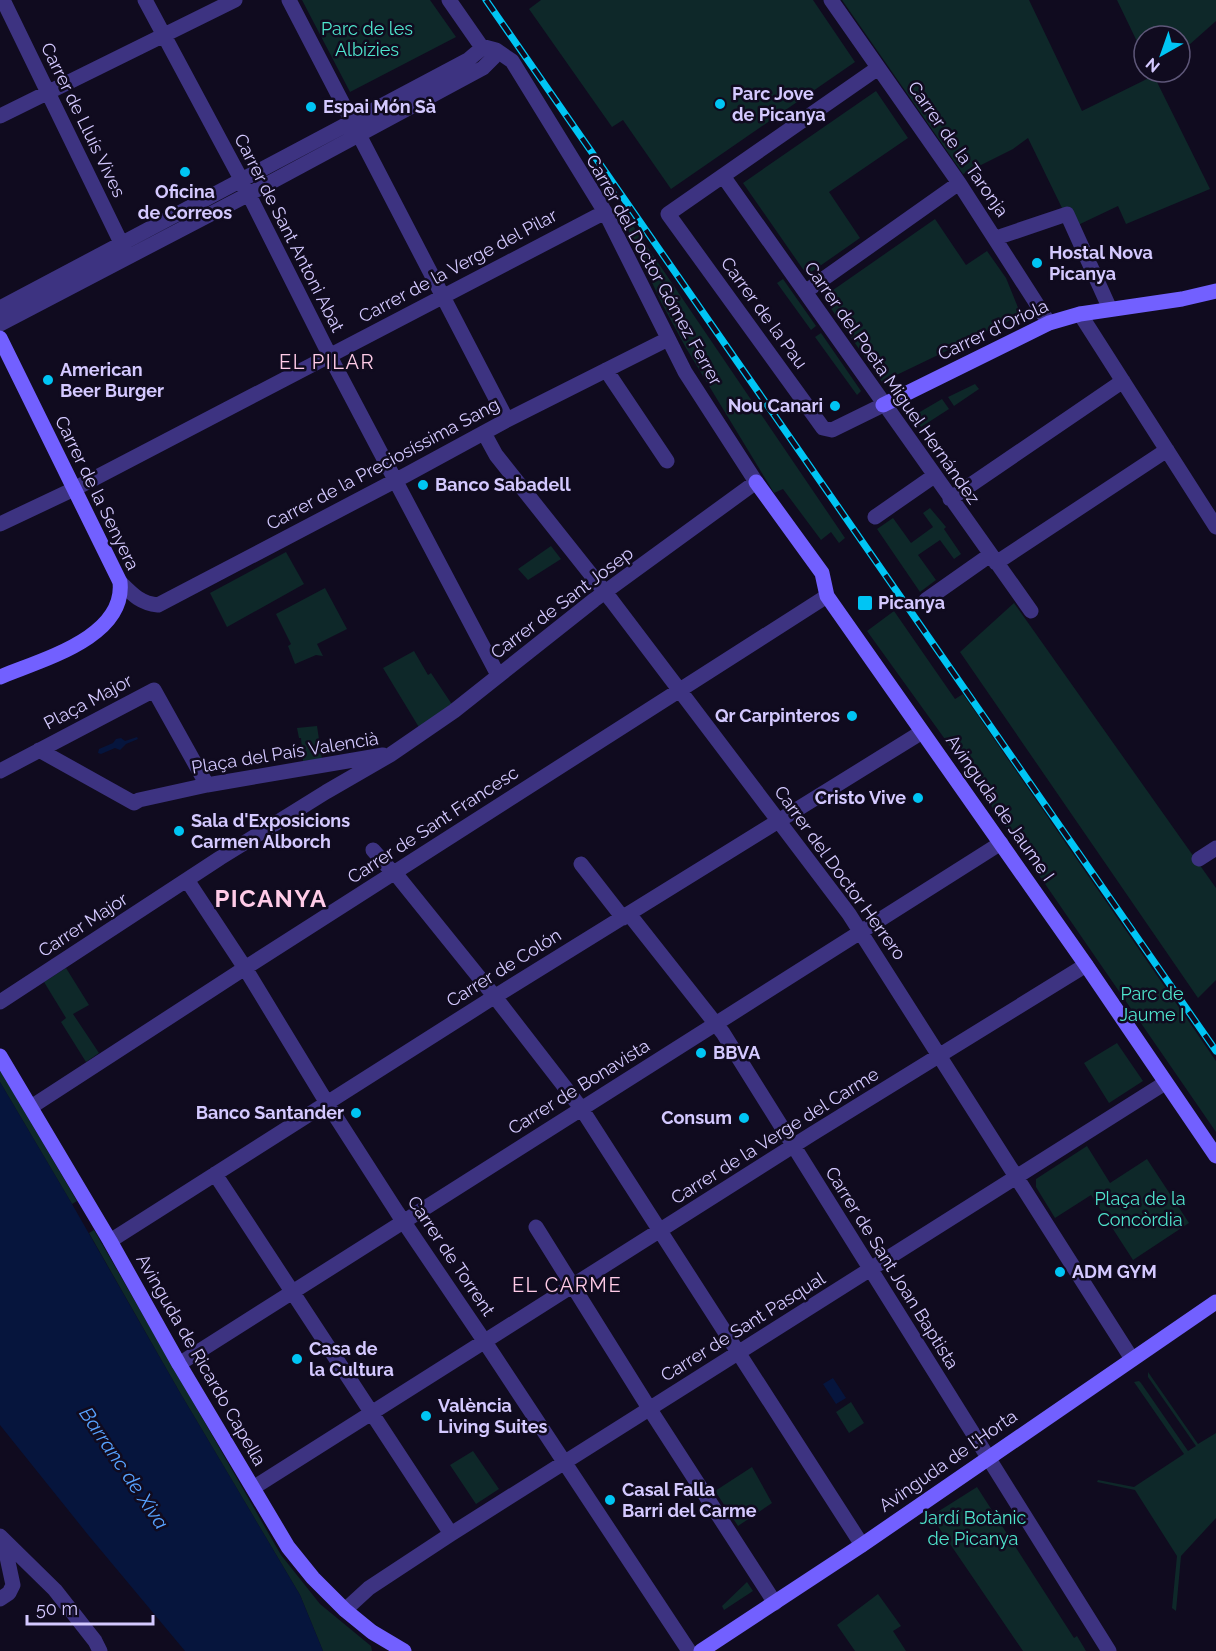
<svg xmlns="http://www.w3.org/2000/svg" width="1216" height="1651" font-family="Raleway,sans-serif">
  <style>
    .green { fill: #0e2829 }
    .water { fill: #06153d }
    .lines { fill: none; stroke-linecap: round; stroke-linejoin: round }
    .street { stroke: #3d3381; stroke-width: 15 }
    .secondary { stroke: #7260ff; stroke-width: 15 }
    .rail-casing { stroke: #00c5f4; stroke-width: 7 }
    .rail { stroke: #100b1f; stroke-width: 4.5; stroke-dasharray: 14; stroke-linecap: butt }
    .poi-dot { fill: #00c5f4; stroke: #100b1f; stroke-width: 2 }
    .labels { text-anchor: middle; stroke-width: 5; stroke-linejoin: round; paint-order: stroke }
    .park-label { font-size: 18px; fill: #4fe5cd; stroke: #100b1f }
    .poi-label { font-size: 18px; font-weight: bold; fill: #d4c9ff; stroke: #100b1f; text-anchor: start }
    .street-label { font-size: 18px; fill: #d4c9ff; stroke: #100b1f }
    .neighbourhood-label { font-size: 20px; letter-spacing: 1.5px; fill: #ffcbe7; stroke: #100b1f }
    .water-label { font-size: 20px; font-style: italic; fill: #57a2ff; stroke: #100b1f }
    .district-label { font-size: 24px; font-weight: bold; letter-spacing: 1.5px; fill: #ffcbe7; stroke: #100b1f }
  </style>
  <rect width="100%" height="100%" fill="#100b1f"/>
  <path class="green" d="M 302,0 L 430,0 L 456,37 L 350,92 Z
    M 541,0 L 813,0 L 855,62 L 671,189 L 623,120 L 612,127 L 529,9 Z
    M 842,0 L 1029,0 L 1082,111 L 1153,76 L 1152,72 L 1158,72 L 1154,76 L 1210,189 L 1126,224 L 1118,206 L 1078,225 L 1062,208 L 1028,138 L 1013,149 L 963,174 Z
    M 1117,0 L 1216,0 L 1216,21 L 1180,53 L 1180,36 L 1144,36 L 1144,56 Z
    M 876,91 L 908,138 L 829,192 L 860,238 L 807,275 L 743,183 Z
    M 623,211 L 845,538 L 839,543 L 831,532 L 821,540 L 783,489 L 774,493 L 686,348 L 661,302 L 622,217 Z
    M 935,219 L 966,265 L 987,251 L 1006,278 L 1021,315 L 882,382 L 823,297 Z
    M 783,279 L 816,326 L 811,330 L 777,283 Z
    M 821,333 L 861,391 L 857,395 L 815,337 Z
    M 975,384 L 979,389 L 954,406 L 948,397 Z
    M 942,399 L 949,409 L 921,427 L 913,416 Z
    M 930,508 L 946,527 L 944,529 L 961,554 L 954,559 L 940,540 L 918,555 L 936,580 L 920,592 L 877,529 L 893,518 L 911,543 L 933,527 L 923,513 Z
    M 551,546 L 561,559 L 528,580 L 518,569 Z
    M 286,552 L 304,584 L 227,627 L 210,593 Z
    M 325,588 L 347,629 L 317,644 L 323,656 L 316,655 L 295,664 L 288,646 L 291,644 L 276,614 Z
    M 1014,603 L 1216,888 L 1216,980 L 1198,998 L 960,652 Z
    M 894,611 L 955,699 L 963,694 L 1216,1061 L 1216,1132 L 952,749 L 867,631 Z
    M 414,651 L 428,675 L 431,673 L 453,706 L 420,729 L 383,668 Z
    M 317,726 L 322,759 L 303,761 L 301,738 L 299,738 L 297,728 Z
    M 66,968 L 89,1005 L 73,1014 L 99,1053 L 86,1062 L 61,1022 L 66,1018 L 44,982 Z
    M 1117,1043 L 1143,1081 L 1109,1103 L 1084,1063 Z
    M 0,1070 L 77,1201 L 72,1204 L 0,1082 Z
    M 1087,1146 L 1110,1183 L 1147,1159 L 1189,1223 L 1133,1260 L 1091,1195 L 1055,1218 L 1036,1187 L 1036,1179 Z
    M 94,1230 L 281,1555 L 320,1604 L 371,1646 L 372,1651 L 323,1651 L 300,1595 L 179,1391 L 89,1233 Z
    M 1148,1372 L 1198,1444 L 1216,1433 L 1216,1518 L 1181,1556 L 1176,1611 L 1172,1608 L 1177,1556 L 1135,1490 L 1097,1482 L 1098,1480 L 1134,1487 L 1184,1454 L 1134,1382 L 1139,1381 L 1141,1383 L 1188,1451 L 1196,1446 L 1148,1377 Z
    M 851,1402 L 864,1423 L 849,1433 L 836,1412 Z
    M 473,1451 L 499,1489 L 476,1504 L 450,1465 Z
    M 752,1467 L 772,1503 L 738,1526 L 715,1491 Z
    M 977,1487 L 1074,1638 L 1077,1636 L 1086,1651 L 1023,1651 L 931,1516 Z
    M 747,1582 L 753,1591 L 724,1610 L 722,1606 Z
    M 878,1594 L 901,1626 L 893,1631 L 906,1651 L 855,1651 L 837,1625 Z"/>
  <path class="water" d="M 137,737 L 138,739 L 126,744 L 120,750 L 115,748 L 101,754 L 98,753 L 99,749 L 113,743 L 116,739 L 121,738 L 125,741 Z
    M 0,1082 L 72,1204 L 179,1391 L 300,1595 L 323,1651 L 185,1651 L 89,1536 L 0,1425 Z
    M 833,1378 L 846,1398 L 836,1404 L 823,1384 Z"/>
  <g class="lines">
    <path class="street" d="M 3,0 L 126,253
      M 145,0 L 242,181 L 335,366 L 498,675
      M 289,0 L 507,420
      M 831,0 L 959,183 L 1049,323
      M 878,68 L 668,214 L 823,428 L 832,430 L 883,405
      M 0,116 L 235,0
      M 723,176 L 1031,611
      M 996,238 L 1067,214 L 1110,309
      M 805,292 L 959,183
      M 0,308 L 468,60 L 481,49 L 481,46
      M 1080,314 L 1216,527
      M 0,324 L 249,194 L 483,68 L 493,58 L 496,50
      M 606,370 L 667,461
      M 484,433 L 496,455 L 612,601 L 849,914 L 1132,1359
      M 950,499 L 1123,381
      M 875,517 L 934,476
      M 0,524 L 74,489 L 605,212
      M 996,563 L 1167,450
      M 120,582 C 132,594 140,603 158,605 L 406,475 L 507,420 L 668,339
      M 926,600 L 990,555
      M 39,750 L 134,803 L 139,800 L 207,785 L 383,755
      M 0,771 L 154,690 L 207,785
      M 373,850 L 394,874
      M 1199,859 L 1216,848
      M 581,864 L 623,918
      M 395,873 L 495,997 L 581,1108 L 862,1545
      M 187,880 L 245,968 L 327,1103 L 397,1212 L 485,1342 L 689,1651
      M 629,914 L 723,1033 L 1109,1651
      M 0,1002 L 220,858 L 326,792 L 390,755 L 454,711 L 594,600 L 756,482 L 685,372 L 605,212 L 512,61 L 496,50 L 481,46 L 449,0
      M 31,1107 L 245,968 L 827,596
      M 215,1174 L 451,1534
      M 536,1227 L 649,1408 L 775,1603
      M 110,1241 L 486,1002 L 922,732
      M 179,1364 L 1001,843
      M 253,1488 L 812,1134 L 1086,965
      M 0,1536 L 55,1590 L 95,1641 L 100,1651
      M 0,1547 L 7,1557 L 13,1585 L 9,1593 L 0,1599
      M 345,1610 L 369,1588 L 451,1534 L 1165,1083"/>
    <path class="secondary" d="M 0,338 L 120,582 C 126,638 40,660 0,677
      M 883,405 L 1049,323 L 1080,314 L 1182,299 L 1216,291
      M 756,482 L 822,573 L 827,596 L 1086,965 L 1216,1156
      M 0,1056 L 110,1241 L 179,1364 L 288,1547 L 313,1578 L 345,1610 L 372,1632 L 404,1651
      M 701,1651 L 862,1545 L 1216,1302"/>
    <g class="rail-casing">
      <path id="rail" d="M 486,0 L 1216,1051"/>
    </g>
    <use href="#rail" class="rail"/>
  </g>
  <g class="poi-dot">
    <circle cx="720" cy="104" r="6"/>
    <circle cx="311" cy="107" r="6"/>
    <circle cx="185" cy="172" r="6"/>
    <circle cx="1037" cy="263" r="6"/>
    <circle cx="48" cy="380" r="6"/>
    <circle cx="835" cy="406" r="6"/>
    <circle cx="423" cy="485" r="6"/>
    <rect x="857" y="595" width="16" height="16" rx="3"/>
    <circle cx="852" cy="716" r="6"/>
    <circle cx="918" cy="798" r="6"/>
    <circle cx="179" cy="831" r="6"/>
    <circle cx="701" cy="1053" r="6"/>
    <circle cx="356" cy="1113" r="6"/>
    <circle cx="744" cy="1118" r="6"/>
    <circle cx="1060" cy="1272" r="6"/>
    <circle cx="297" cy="1359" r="6"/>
    <circle cx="426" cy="1416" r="6"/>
    <circle cx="610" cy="1500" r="6"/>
  </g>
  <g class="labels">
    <g class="park-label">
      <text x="367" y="35">Parc de les<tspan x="367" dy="21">Albízies</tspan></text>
      <text x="1152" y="1000">Parc de<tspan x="1152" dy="21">Jaume I</tspan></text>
      <text x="1140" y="1205">Plaça de la<tspan x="1140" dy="21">Concòrdia</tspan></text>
      <text x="973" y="1524">Jardí Botànic<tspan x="973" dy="21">de Picanya</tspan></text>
    </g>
    <g class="poi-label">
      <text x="732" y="100">Parc Jove<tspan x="732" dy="21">de Picanya</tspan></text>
      <text x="323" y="113">Espai Món Sà</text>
      <text x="185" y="198" text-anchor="middle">Oficina<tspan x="185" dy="21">de Correos</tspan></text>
      <text x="1049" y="259">Hostal Nova<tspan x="1049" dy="21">Picanya</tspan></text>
      <text x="60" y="376">American<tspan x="60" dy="21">Beer Burger</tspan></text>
      <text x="823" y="412" text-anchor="end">Nou Canari</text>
      <text x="435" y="491">Banco Sabadell</text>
      <text x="878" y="609">Picanya</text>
      <text x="840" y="722" text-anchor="end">Qr Carpinteros</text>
      <text x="906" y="804" text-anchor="end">Cristo Vive</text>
      <text x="191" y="827">Sala d'Exposicions<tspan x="191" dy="21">Carmen Alborch</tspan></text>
      <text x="713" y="1059">BBVA</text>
      <text x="344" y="1119" text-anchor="end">Banco Santander</text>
      <text x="732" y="1124" text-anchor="end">Consum</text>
      <text x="1072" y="1278">ADM GYM</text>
      <text x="309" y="1355">Casa de<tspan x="309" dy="21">la Cultura</tspan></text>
      <text x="438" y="1412">València<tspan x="438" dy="21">Living Suites</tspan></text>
      <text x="622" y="1496">Casal Falla<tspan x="622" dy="21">Barri del Carme</tspan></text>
    </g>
    <g class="street-label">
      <text transform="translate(83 120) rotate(64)" y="6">Carrer de Lluís Vives</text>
      <text transform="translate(958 149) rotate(55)" y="6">Carrer de la Taronja</text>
      <text transform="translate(289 233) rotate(63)" y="6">Carrer de Sant Antoni Abat</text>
      <text transform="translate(458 266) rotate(-28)" y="6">Carrer de la Verge del Pilar</text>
      <text transform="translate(654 270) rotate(61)" y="6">Carrer del Doctor Gómez Ferrer</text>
      <text transform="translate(764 313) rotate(54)" y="6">Carrer de la Pau</text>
      <text transform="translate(993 330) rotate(-25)" y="6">Carrer d'Oriola</text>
      <text transform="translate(892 383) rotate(55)" y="6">Carrer del Poeta Miguel Hernández</text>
      <text transform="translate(383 464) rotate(-28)" y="6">Carrer de la Preciosíssima Sang</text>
      <text transform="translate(97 493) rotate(64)" y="6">Carrer de la Senyera</text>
      <text transform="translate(562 603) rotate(-37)" y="6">Carrer de Sant Josep</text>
      <text transform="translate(88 702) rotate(-28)" y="6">Plaça Major</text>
      <text transform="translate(285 753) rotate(-9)" y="6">Plaça del País Valencià</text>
      <text transform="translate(1000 808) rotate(55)" y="6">Avinguda de Jaume I</text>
      <text transform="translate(433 825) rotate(-33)" y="6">Carrer de Sant Francesc</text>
      <text transform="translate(840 873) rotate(54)" y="6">Carrer del Doctor Herrero</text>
      <text transform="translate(83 925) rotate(-33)" y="6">Carrer Major</text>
      <text transform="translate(504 968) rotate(-32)" y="6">Carrer de Colón</text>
      <text transform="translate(579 1087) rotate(-32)" y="6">Carrer de Bonavista</text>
      <text transform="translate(775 1136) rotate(-32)" y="6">Carrer de la Verge del Carme</text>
      <text transform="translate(451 1256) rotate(56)" y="6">Carrer de Torrent</text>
      <text transform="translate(892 1268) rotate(58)" y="6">Carrer de Sant Joan Baptista</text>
      <text transform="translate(743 1327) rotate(-32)" y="6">Carrer de Sant Pasqual</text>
      <text transform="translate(201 1360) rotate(60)" y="6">Avinguda de Ricardo Capella</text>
      <text transform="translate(948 1461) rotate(-35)" y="6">Avinguda de l'Horta</text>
    </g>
    <g class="neighbourhood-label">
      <text x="327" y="369">EL PILAR</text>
      <text x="567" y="1292">EL CARME</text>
    </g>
    <g class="water-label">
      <text transform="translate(124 1468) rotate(56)" y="7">Barranc de Xiva</text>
    </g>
    <g class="district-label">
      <text x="271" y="907">PICANYA</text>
    </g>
  </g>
  <g transform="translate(1162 54) rotate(220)"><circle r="28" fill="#100b1f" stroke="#5e5779" stroke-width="1.5"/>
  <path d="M0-4.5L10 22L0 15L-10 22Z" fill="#00c5f4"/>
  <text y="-9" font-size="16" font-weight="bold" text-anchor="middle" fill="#d4c9ff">N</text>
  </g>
  <path d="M27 1615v9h126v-9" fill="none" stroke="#d4c9ff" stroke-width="3"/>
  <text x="36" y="1615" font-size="18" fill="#d4c9ff" stroke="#100b1f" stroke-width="4.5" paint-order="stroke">50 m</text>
</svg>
